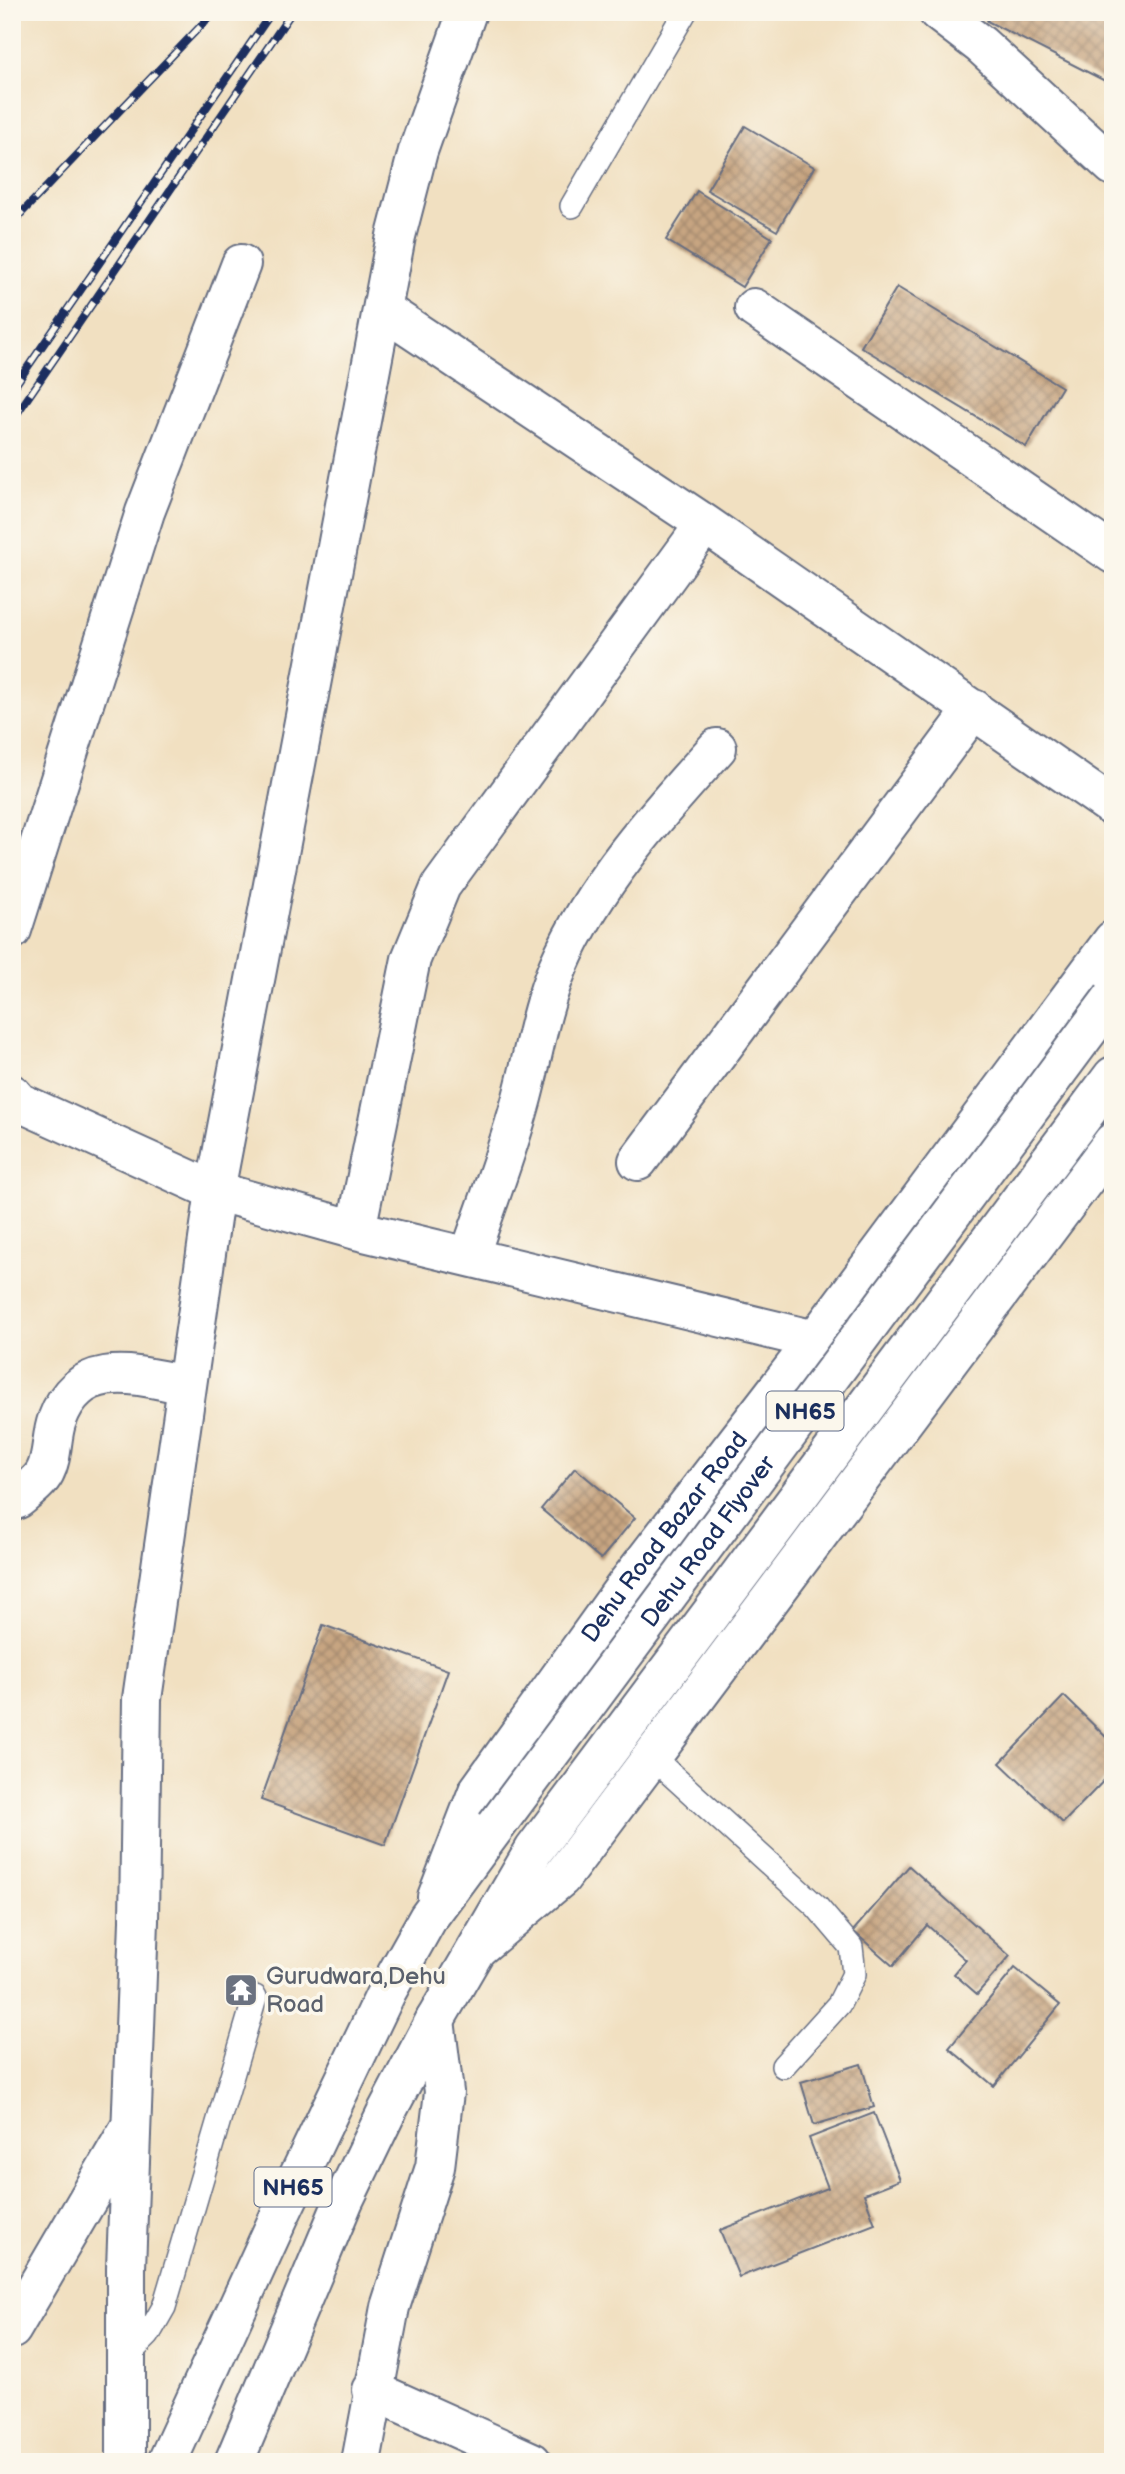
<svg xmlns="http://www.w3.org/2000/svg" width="1125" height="2474" font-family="'Balsamiq Sans',sans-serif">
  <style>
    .building { fill: url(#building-cross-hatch) }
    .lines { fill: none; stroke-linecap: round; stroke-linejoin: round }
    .service-casing { stroke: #666d81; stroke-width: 26 }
    .minor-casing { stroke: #666d81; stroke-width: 42 }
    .tertiary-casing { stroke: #666d81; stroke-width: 42 }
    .primary-casing { stroke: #666d81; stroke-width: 42 }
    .trunk-casing { stroke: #666d81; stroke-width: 42 }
    .service { stroke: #fff; stroke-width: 23 }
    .minor { stroke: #fff; stroke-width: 38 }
    .tertiary { stroke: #fff; stroke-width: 38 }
    .primary { stroke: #fff; stroke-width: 38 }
    .trunk { stroke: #fff; stroke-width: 38 }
    .rail-casing { stroke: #1b2f5e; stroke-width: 8 }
    .rail { stroke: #fbf7ec; stroke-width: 5; stroke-dasharray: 16; stroke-linecap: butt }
    .trunk-bridge-casing { stroke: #666d81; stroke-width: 42; stroke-linecap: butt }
    .trunk-bridge { stroke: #fff; stroke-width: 38 }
    .labels { text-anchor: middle; stroke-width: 7; stroke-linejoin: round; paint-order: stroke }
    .shield { fill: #fbf7ec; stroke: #5e6b89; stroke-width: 2 }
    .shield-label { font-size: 23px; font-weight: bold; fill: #1b2f5e }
    .street-label { font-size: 24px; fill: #1b2f5e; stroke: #fbf7ec }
    .worship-label { font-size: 24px; fill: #5b616d; stroke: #fbf7ec; text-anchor: start }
  </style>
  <defs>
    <pattern id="building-cross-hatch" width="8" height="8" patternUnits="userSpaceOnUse" patternTransform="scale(1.75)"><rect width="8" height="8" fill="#c7a581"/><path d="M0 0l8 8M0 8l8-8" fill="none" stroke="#a1876d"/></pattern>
  </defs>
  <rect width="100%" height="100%" fill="#fbf7ec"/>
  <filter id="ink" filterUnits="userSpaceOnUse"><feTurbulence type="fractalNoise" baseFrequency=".0143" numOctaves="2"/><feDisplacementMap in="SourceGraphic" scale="14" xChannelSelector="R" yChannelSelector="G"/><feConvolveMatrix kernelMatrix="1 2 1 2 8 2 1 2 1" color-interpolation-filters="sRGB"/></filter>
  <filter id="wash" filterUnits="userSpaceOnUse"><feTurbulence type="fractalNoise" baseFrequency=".00686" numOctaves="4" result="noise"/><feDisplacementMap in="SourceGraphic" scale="28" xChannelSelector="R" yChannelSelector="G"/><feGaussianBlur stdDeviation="1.57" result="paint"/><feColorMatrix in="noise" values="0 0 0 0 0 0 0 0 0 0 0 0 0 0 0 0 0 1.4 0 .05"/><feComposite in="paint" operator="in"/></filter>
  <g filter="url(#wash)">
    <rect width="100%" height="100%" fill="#f1e0c1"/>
    <g id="blocks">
      <path class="building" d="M 991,12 L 1113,12 L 1113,85 L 987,21 Z
        M 745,126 L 814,167 L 777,231 L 707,190 Z
        M 697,191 L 772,238 L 742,287 L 666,240 Z
        M 897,287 L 1062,387 L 1026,447 L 861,347 Z
        M 575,1468 L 635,1518 L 601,1559 L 541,1509 Z
        M 323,1625 L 448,1670 L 385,1845 L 261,1800 Z
        M 1064,1696 L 1113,1744 L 1113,1771 L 1063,1823 L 1000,1763 Z
        M 909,1866 L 1010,1956 L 977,1994 L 954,1974 L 966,1960 L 927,1925 L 893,1966 L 853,1931 Z
        M 1015,1968 L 1060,2005 L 994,2086 L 949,2048 Z
        M 861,2064 L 874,2107 L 814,2125 L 801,2082 Z
        M 874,2113 L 900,2180 L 864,2194 L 875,2224 L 739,2277 L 720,2230 L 828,2188 L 809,2138 Z"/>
    </g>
  </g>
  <g filter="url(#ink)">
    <use href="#blocks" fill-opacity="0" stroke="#666d81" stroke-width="2"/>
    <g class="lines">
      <g class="service-casing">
        <path id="service" d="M 572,206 L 685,12
          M 652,1757 L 817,1907 L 851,1947 L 854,1974 L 839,2004 L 783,2066
          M 125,2358 L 148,2335 L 164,2307 L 255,1997"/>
      </g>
      <g class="minor-casing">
        <path id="minor" d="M 938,12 L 981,45 L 1113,166
          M 754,308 L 1113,554
          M 383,310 L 705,524 L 1113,807
          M 12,930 L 145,512 L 241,264
          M 12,1094 L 19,1102 L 215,1191 L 356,1230 L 815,1340
          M 638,1161 L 974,709
          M 356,1230 L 411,959 L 441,886 L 705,524
          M 469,1257 C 486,1207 506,1156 520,1105 C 533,1059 539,1012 558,967 C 593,885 658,813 717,748
          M 12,1501 L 18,1499 C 26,1492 40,1482 45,1472 C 53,1457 51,1436 57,1420 C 80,1357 136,1375 186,1385
          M 372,2390 L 532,2462
          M 361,2462 L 390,2307 L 435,2167 L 444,2092 L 435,2020"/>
      </g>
      <g class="tertiary-casing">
        <path id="tertiary" d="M 12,2329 L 129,2129
          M 126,2462 L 126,2268 L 139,1921 L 142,1699 L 215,1191 L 396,236 L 418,151 L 467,12"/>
      </g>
      <g class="primary-casing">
        <g id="primary">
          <path id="s1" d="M 437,1897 L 478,1791 L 626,1585 L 815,1340 L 1113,940"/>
          <path d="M 479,1947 L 561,1878 L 1113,1142"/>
        </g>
      </g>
      <g class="trunk-casing">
        <path id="trunk" d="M 167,2462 L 279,2217 L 387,1991 L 428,1918 L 496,1826
          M 234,2462 L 344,2200 L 386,2113 L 435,2020 L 534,1850 L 1113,1076"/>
      </g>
      <use href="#service" class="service"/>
      <use href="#minor" class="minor"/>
      <use href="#tertiary" class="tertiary"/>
      <use href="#primary" class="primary"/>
      <use href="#trunk" class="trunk"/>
      <g class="rail-casing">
        <path id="rail" d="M 12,223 L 214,12
          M 12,390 L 272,12
          M 12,421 L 292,12"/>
      </g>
      <use href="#rail" class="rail"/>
      <g class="trunk-bridge-casing">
        <g id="trunk-bridge">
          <path id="s2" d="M 496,1826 L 1113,997"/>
        </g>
      </g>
      <use href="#trunk-bridge" class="trunk-bridge"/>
    </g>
  </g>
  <defs>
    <g id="temple-square" transform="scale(1.75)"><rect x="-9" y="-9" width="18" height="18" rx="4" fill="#6b7280" stroke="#fbf7ec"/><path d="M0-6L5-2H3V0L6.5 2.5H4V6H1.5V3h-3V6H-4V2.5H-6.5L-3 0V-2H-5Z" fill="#fff"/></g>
  </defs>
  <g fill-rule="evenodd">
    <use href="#temple-square" x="241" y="1990"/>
  </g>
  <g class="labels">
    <g class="shield">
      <rect x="766.5" y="1391.5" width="77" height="39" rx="5"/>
      <rect x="254.5" y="2167.5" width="77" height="39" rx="5"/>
    </g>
    <g class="shield-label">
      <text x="805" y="1419">NH65</text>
      <text x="293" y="2195">NH65</text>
    </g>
    <g class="street-label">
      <text dy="8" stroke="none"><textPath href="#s1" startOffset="429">Dehu Road Bazar Road</textPath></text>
      <text dy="8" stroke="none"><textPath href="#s2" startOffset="355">Dehu Road Flyover</textPath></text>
    </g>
    <g class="worship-label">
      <text x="266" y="1984">Gurudwara,Dehu<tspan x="266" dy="28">Road</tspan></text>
    </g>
  </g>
  <rect width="1125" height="2474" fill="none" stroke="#fbf7ec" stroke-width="42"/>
</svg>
